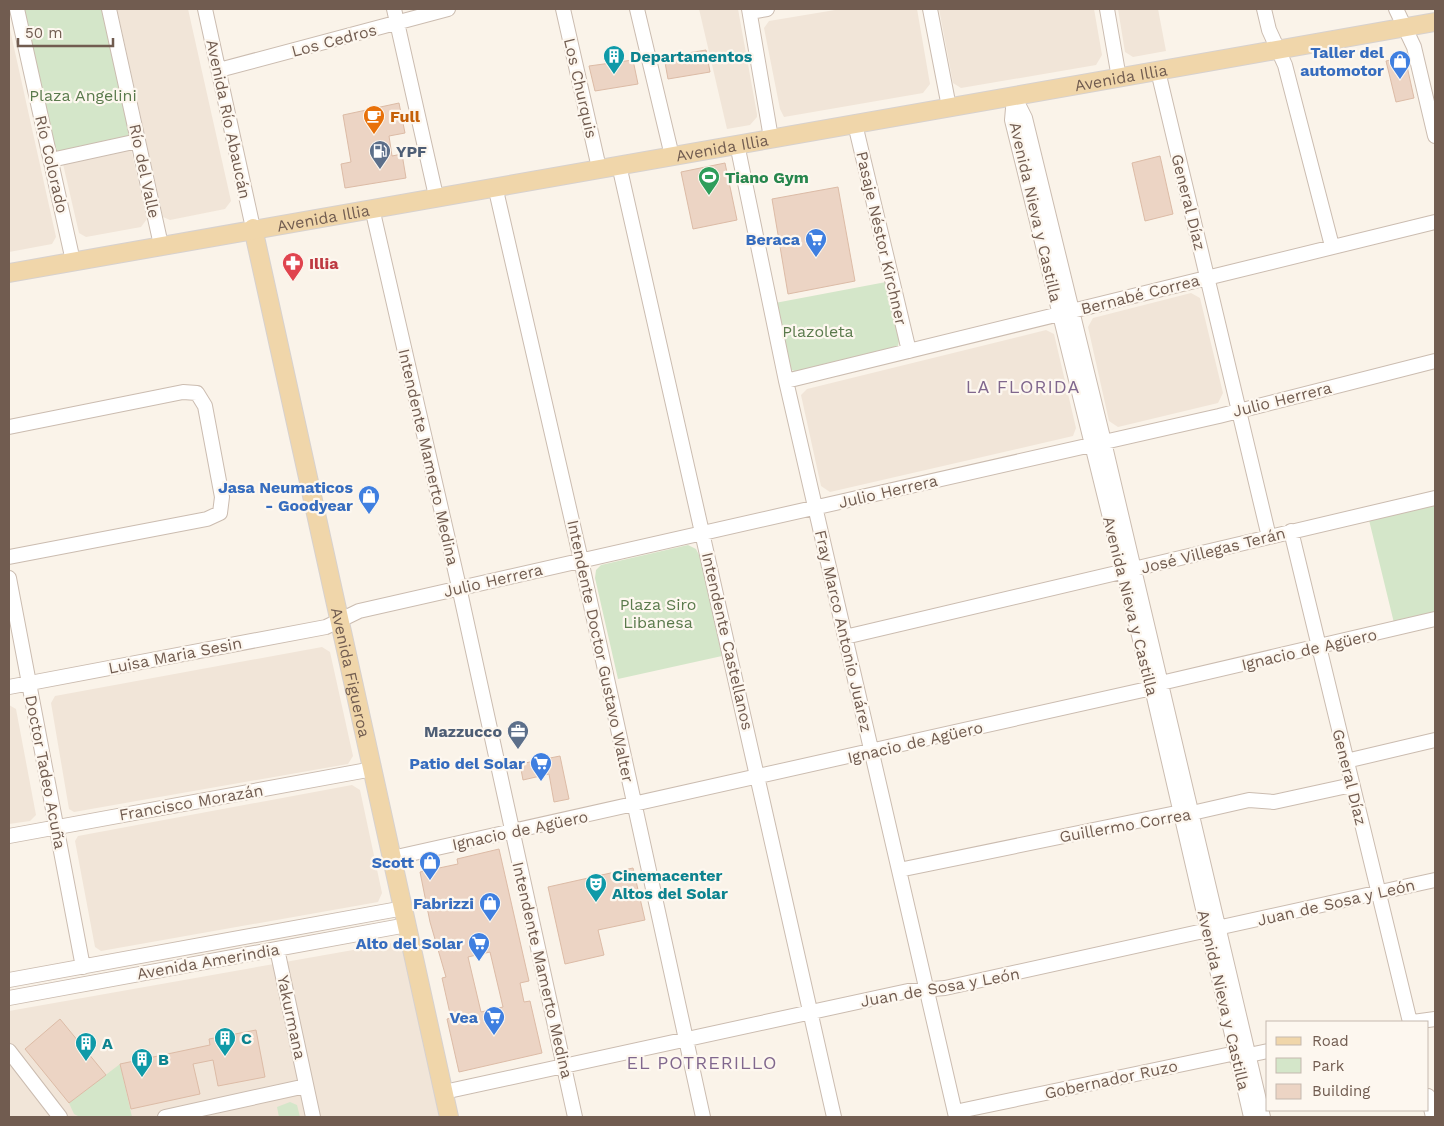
<svg xmlns="http://www.w3.org/2000/svg" width="1444" height="1126" font-family="'Work Sans',sans-serif">
  <style>
    .residential { fill: #f1e5d8 }
    .green { fill: #d4e6c9 }
    .building { fill: #ecd4c4; stroke: #dcbba6; fill-rule: evenodd }
    .lines { fill: none; stroke-linecap: round; stroke-linejoin: round }
    .minor-casing { stroke: #cbbcb0; stroke-width: 16 }
    .major-casing { stroke: #d7d1ce; stroke-width: 20 }
    .minor { stroke: #fff; stroke-width: 14 }
    .major { stroke: #f0d6aa; stroke-width: 18 }
    .labels { text-anchor: middle; stroke-width: 4.5; stroke-linejoin: round; paint-order: stroke }
    .street-label { font-size: 16px; fill: #715c50; stroke: #fdf7ef }
    .shop-label { font-size: 16px; font-weight: bold; fill: #366cbe; stroke: #fdf7ef; text-anchor: end }
    .culture-label { font-size: 16px; font-weight: bold; fill: #0d838f; stroke: #fdf7ef; text-anchor: start }
    .park-label { font-size: 16px; fill: #5a7a4c; stroke: #fdf7ef }
    .food-label { font-size: 16px; font-weight: bold; fill: #c56008; stroke: #fdf7ef; text-anchor: start }
    .service-label { font-size: 16px; font-weight: bold; fill: #4e5e75; stroke: #fdf7ef; text-anchor: start }
    .leisure-label { font-size: 16px; font-weight: bold; fill: #27864d; stroke: #fdf7ef; text-anchor: start }
    .health-label { font-size: 16px; font-weight: bold; fill: #be3a42; stroke: #fdf7ef; text-anchor: start }
    .neighbourhood-label { font-size: 18px; letter-spacing: 1px; fill: #80678d; stroke: #fdf7ef }
  </style>
  <rect width="100%" height="100%" fill="#faf3e9"/>
  <path class="residential" d="M 117,9 L 188,9 L 231,201 L 225,209 L 170,220 L 163,217 Z
    M 699,9 L 738,9 L 757,114 L 757,117 L 750,125 L 727,129 Z
    M 841,9 L 917,9 L 930,84 L 923,93 L 784,117 L 780,109 L 764,28 L 769,21 Z
    M 939,9 L 1094,9 L 1102,55 L 1096,65 L 961,88 L 953,83 Z
    M 1118,9 L 1158,9 L 1166,51 L 1133,57 L 1125,52 Z
    M 9,25 L 56,237 L 52,244 L 9,252 Z
    M 131,149 L 147,219 L 141,227 L 86,237 L 79,233 L 63,164 Z
    M 1191,293 L 1200,298 L 1223,393 L 1218,403 L 1118,427 L 1109,421 L 1088,327 L 1093,318 Z
    M 1046,330 L 1054,334 L 1076,428 L 1073,436 L 830,492 L 821,486 L 801,395 L 807,389 Z
    M 322,647 L 330,652 L 353,756 L 348,764 L 74,812 L 69,809 L 51,703 L 55,696 Z
    M 9,705 L 16,709 L 36,815 L 30,821 L 9,824 Z
    M 352,785 L 360,790 L 382,893 L 378,902 L 101,951 L 95,947 L 75,841 L 78,836 Z
    M 404,941 L 439,1117 L 9,1117 L 9,1011 Z"/>
  <path class="green" d="M 24,9 L 104,9 L 135,148 L 58,165 Z
    M 886,282 L 899,341 L 898,346 L 797,372 L 789,369 L 775,303 Z
    M 1435,504 L 1435,613 L 1394,623 L 1369,520 Z
    M 688,545 L 696,549 L 700,557 L 722,656 L 618,679 L 595,578 L 596,570 L 601,565 Z
    M 120,1064 L 132,1117 L 80,1117 L 74,1114 L 69,1103 Z
    M 290,1102 L 297,1105 L 300,1117 L 279,1117 L 277,1107 Z"/>
  <path class="building" d="M 706,50 L 710,72 L 668,79 L 664,57 Z
    M 1405,57 L 1414,98 L 1396,102 L 1386,61 Z
    M 633,60 L 638,84 L 595,91 L 589,66 Z
    M 399,103 L 405,133 L 389,136 L 392,156 L 402,154 L 406,178 L 345,188 L 341,164 L 351,162 L 343,115 Z
    M 1160,156 L 1173,214 L 1145,221 L 1132,163 Z
    M 725,163 L 737,220 L 693,229 L 681,172 Z
    M 838,187 L 855,281 L 788,294 L 772,199 Z
    M 560,756 L 569,799 L 554,802 L 549,774 L 523,780 L 520,764 Z
    M 499,849 L 529,981 L 520,983 L 524,1002 L 530,1001 L 542,1053 L 459,1072 L 447,1019 L 451,1018 L 442,978 L 446,977 L 430,922 L 420,872 L 458,864 L 457,859 ZM 490,952 L 503,1007 L 481,1012 L 468,957 Z
    M 633,868 L 645,920 L 598,930 L 604,955 L 565,964 L 548,887 Z
    M 60,1019 L 106,1075 L 69,1103 L 25,1049 Z
    M 256,1030 L 265,1077 L 218,1086 L 213,1060 L 193,1064 L 200,1094 L 131,1109 L 120,1064 L 210,1045 L 209,1039 Z"/>
  <g class="lines">
    <g class="minor-casing">
      <path id="minor" d="M 17,9 L 73,261
        M 109,9 L 161,245
        M 205,9 L 253,228
        M 394,9 L 436,196
        M 563,9 L 599,168
        M 637,9 L 672,156
        M 749,9 L 771,138
        M 930,9 L 949,107
        M 1107,9 L 1119,78
        M 1264,9 L 1269,30 L 1285,65 L 1332,246
        M 1396,9 L 1414,47 L 1435,136
        M 750,12 L 767,9
        M 219,70 L 448,9
        M 1158,71 L 1269,537
        M 1014,96 L 1025,118 L 1104,442 L 1263,1117
        M 1014,97 L 1012,120 L 1152,688 L 1251,1117
        M 855,124 L 909,351
        M 737,144 L 786,381 L 956,1117
        M 51,160 L 138,141
        M 619,165 L 834,1117
        M 495,186 L 581,560 L 703,1117
        M 372,208 L 459,587 L 575,1117
        M 786,381 L 1435,222
        M 9,427 L 183,392 L 197,393 L 205,406 L 222,497 L 220,513 L 207,519 L 9,557
        M 1291,531 L 1410,1022
        M 9,578 L 83,967
        M 845,637 L 1435,498
        M 9,687 L 326,627 L 359,611 L 1219,416 L 1435,361
        M 1346,761 L 1435,740
        M 9,836 L 373,769
        M 392,858 L 1152,688 L 1161,683 L 1435,619
        M 899,870 L 1181,812 L 1192,813 L 1249,800 L 1274,802 L 1352,785
        M 277,949 L 313,1117
        M 9,980 L 404,908
        M 9,998 L 407,925
        M 1413,1022 L 1435,1019
        M 9,1051 L 60,1117
        M 444,1092 L 908,991 L 945,988 L 1435,880
        M 1428,1096 L 1433,1117
        M 955,1112 L 1236,1053 L 1249,1055 L 1268,1051
        M 165,1117 L 306,1086"/>
    </g>
    <g class="major-casing">
      <g id="major">
        <path id="s1" d="M 253,228 L 449,1117"/>
        <path id="s2" d="M 9,273 L 1435,22"/>
      </g>
    </g>
    <use href="#minor" class="minor"/>
    <use href="#major" class="major"/>
  </g>
  <defs>
    <g id="building-pin" transform="scale(1.125)"><path d="M0 17L-7.5 6A9.5 9.5 0 1 1 7.5 6Z" fill="#0f9aa8" stroke="#fdf7ef"/><path d="M-4-6H4V6H1V3H-1V6H-4ZM-2.5-4.3h1.7v1.8h-1.7ZM.8-4.3h1.7v1.8H.8ZM-2.5-1h1.7V.8h-1.7ZM.8-1h1.7V.8H.8Z" fill="#fff"/></g>
    <g id="shop-pin" transform="scale(1.125)"><path d="M0 17L-7.5 6A9.5 9.5 0 1 1 7.5 6Z" fill="#3f7fe0" stroke="#fdf7ef"/><path d="M-5-2.5h2.3a2.7 3.5 0 0 1 5.4 0H5L5.5 6h-11ZM-1.5-2.5h3a1.5 2.3 0 0 0-3 0Z" fill="#fff"/></g>
    <g id="cafe-pin" transform="scale(1.125)"><path d="M0 17L-7.5 6A9.5 9.5 0 1 1 7.5 6Z" fill="#e8710a" stroke="#fdf7ef"/><path d="M-5.5-4.5H6V0H3Q3 3.5 0 3.5H-2.5Q-5.5 3.5-5.5 0ZM3-3.2v2h1.7v-2ZM-6 4.5H4V6H-6Z" fill="#fff"/></g>
    <g id="fuel-pin" transform="scale(1.125)"><path d="M0 17L-7.5 6A9.5 9.5 0 1 1 7.5 6Z" fill="#5c6f8a" stroke="#fdf7ef"/><path d="M-5.5-6h7V0h2V4h1.3V-2.5L3-4.5l.8-.8L6-3V5H2.5V1h-1V6h-7ZM-4.2-4.7v3.2H.2V-4.7Z" fill="#fff"/></g>
    <g id="stadium-pin" transform="scale(1.125)"><path d="M0 17L-7.5 6A9.5 9.5 0 1 1 7.5 6Z" fill="#2e9e5b" stroke="#fdf7ef"/><path d="M0-5a6.5 5 0 1 0 0 10a6.5 5 0 1 0 0-10ZM-3.5-1.8h7v3.6h-7Z" fill="#fff"/></g>
    <g id="supermarket-pin" transform="scale(1.125)"><path d="M0 17L-7.5 6A9.5 9.5 0 1 1 7.5 6Z" fill="#3f7fe0" stroke="#fdf7ef"/><path d="M-6-5.5h2.5l.6 2H6L4.5 2H-2.5L-4.4-4H-6ZM-1.5 3.2a1.3 1.3 0 1 0 .1 0ZM3 3.2a1.3 1.3 0 1 0 .1 0Z" fill="#fff"/></g>
    <g id="pharmacy-pin" transform="scale(1.125)"><path d="M0 17L-7.5 6A9.5 9.5 0 1 1 7.5 6Z" fill="#e0444e" stroke="#fdf7ef"/><path d="M-2-6h4v4h4v4h-4v4h-4v-4h-4v-4h4Z" fill="#fff"/></g>
    <g id="office-pin" transform="scale(1.125)"><path d="M0 17L-7.5 6A9.5 9.5 0 1 1 7.5 6Z" fill="#5c6f8a" stroke="#fdf7ef"/><path d="M-6-3h4V-5.5h4V-3h4V5H-6ZM-1-4.5V-3h2v-1.5ZM-6 0V1H6V0Z" fill="#fff"/></g>
    <g id="theatre-pin" transform="scale(1.125)"><path d="M0 17L-7.5 6A9.5 9.5 0 1 1 7.5 6Z" fill="#0f9aa8" stroke="#fdf7ef"/><path d="M-5-5.5Q0-4 5-5.5V0Q5 5 0 6Q-5 5-5 0ZM-3.3-2.5H-1v1.5H-3.3ZM1-2.5H3.3v1.5H1ZM-2.8 1Q0 5.5 2.8 1Z" fill="#fff"/></g>
  </defs>
  <g fill-rule="evenodd">
    <use href="#building-pin" x="614" y="56"/>
    <use href="#shop-pin" x="1400" y="61"/>
    <use href="#cafe-pin" x="374" y="116"/>
    <use href="#fuel-pin" x="380" y="151"/>
    <use href="#stadium-pin" x="709" y="177"/>
    <use href="#supermarket-pin" x="816" y="239"/>
    <use href="#pharmacy-pin" x="293" y="263"/>
    <use href="#shop-pin" x="369" y="496"/>
    <use href="#office-pin" x="518" y="731"/>
    <use href="#supermarket-pin" x="541" y="763"/>
    <use href="#shop-pin" x="430" y="862"/>
    <use href="#theatre-pin" x="596" y="884"/>
    <use href="#shop-pin" x="490" y="903"/>
    <use href="#supermarket-pin" x="479" y="943"/>
    <use href="#supermarket-pin" x="494" y="1017"/>
    <use href="#building-pin" x="225" y="1038"/>
    <use href="#building-pin" x="86" y="1043"/>
    <use href="#building-pin" x="142" y="1059"/>
  </g>
  <g class="labels">
    <g class="street-label">
      <text transform="translate(334 40) rotate(-15)" y="6">Los Cedros</text>
      <text dy="6" stroke="none"><textPath href="#s2" startOffset="1129">Avenida Illia</textPath></text>
      <text transform="translate(581 88) rotate(77)" y="6">Los Churquis</text>
      <text transform="translate(229 119) rotate(78)" y="6">Avenida Río Abaucán</text>
      <text dy="6" stroke="none"><textPath href="#s2" startOffset="724">Avenida Illia</textPath></text>
      <text transform="translate(52 164) rotate(77)" y="6">Río Colorado</text>
      <text transform="translate(145 171) rotate(78)" y="6">Río del Valle</text>
      <text transform="translate(1189 202) rotate(76)" y="6">General Díaz</text>
      <text transform="translate(1036 212) rotate(77)" y="6">Avenida Nieva y Castilla</text>
      <text dy="6" stroke="none"><textPath href="#s2" startOffset="319">Avenida Illia</textPath></text>
      <text transform="translate(882 238) rotate(77)" y="6">Pasaje Néstor Kirchner</text>
      <text transform="translate(1140 294) rotate(-14)" y="6">Bernabé Correa</text>
      <text transform="translate(1282 399) rotate(-14)" y="6">Julio Herrera</text>
      <text transform="translate(429 457) rotate(77)" y="6">Intendente Mamerto Medina</text>
      <text transform="translate(888 491) rotate(-13)" y="6">Julio Herrera</text>
      <text transform="translate(1213 550) rotate(-14)" y="6">José Villegas Terán</text>
      <text transform="translate(493 580) rotate(-13)" y="6">Julio Herrera</text>
      <text transform="translate(1131 606) rotate(76)" y="6">Avenida Nieva y Castilla</text>
      <text transform="translate(844 631) rotate(77)" y="6">Fray Marco Antonio Juárez</text>
      <text transform="translate(728 641) rotate(77)" y="6">Intendente Castellanos</text>
      <text transform="translate(1309 649) rotate(-13)" y="6">Ignacio de Agüero</text>
      <text transform="translate(601 651) rotate(78)" y="6">Intendente Doctor Gustavo Walter</text>
      <text transform="translate(175 655) rotate(-11)" y="6">Luisa Maria Sesin</text>
      <text dy="6" stroke="none"><textPath href="#s1" startOffset="455">Avenida Figueroa</textPath></text>
      <text transform="translate(915 742) rotate(-13)" y="6">Ignacio de Agüero</text>
      <text transform="translate(46 772) rotate(79)" y="6">Doctor Tadeo Acuña</text>
      <text transform="translate(1350 777) rotate(76)" y="6">General Díaz</text>
      <text transform="translate(191 802) rotate(-10)" y="6">Francisco Morazán</text>
      <text transform="translate(1125 825) rotate(-10)" y="6">Guillermo Correa</text>
      <text transform="translate(520 830) rotate(-12)" y="6">Ignacio de Agüero</text>
      <text transform="translate(1336 902) rotate(-13)" y="6">Juan de Sosa y León</text>
      <text transform="translate(208 961) rotate(-10)" y="6">Avenida Amerindia</text>
      <text transform="translate(543 970) rotate(77)" y="6">Intendente Mamerto Medina</text>
      <text transform="translate(940 987) rotate(-10)" y="6">Juan de Sosa y León</text>
      <text transform="translate(1224 1000) rotate(77)" y="6">Avenida Nieva y Castilla</text>
      <text transform="translate(292 1017) rotate(78)" y="6">Yakurmana</text>
      <text transform="translate(1111 1079) rotate(-12)" y="6">Gobernador Ruzo</text>
    </g>
    <g class="shop-label">
      <text x="1384" y="58">Taller del<tspan x="1384" dy="18">automotor</tspan></text>
      <text x="800" y="245">Beraca</text>
      <text x="353" y="493">Jasa Neumaticos<tspan x="353" dy="18">- Goodyear</tspan></text>
      <text x="525" y="769">Patio del Solar</text>
      <text x="414" y="868">Scott</text>
      <text x="474" y="909">Fabrizzi</text>
      <text x="463" y="949">Alto del Solar</text>
      <text x="478" y="1023">Vea</text>
    </g>
    <g class="culture-label">
      <text x="630" y="62">Departamentos</text>
      <text x="612" y="881">Cinemacenter<tspan x="612" dy="18">Altos del Solar</tspan></text>
      <text x="241" y="1044">C</text>
      <text x="102" y="1049">A</text>
      <text x="158" y="1065">B</text>
    </g>
    <g class="park-label">
      <text x="83" y="101">Plaza Angelini</text>
      <text x="818" y="337">Plazoleta</text>
      <text x="658" y="610">Plaza Siro<tspan x="658" dy="18">Libanesa</tspan></text>
    </g>
    <g class="food-label">
      <text x="390" y="122">Full</text>
    </g>
    <g class="service-label">
      <text x="396" y="157">YPF</text>
      <text x="502" y="737" text-anchor="end">Mazzucco</text>
    </g>
    <g class="leisure-label">
      <text x="725" y="183">Tiano Gym</text>
    </g>
    <g class="health-label">
      <text x="309" y="269">Illia</text>
    </g>
    <g class="neighbourhood-label">
      <text x="1023" y="393">LA FLORIDA</text>
      <text x="702" y="1069">EL POTRERILLO</text>
    </g>
  </g>
  <rect width="1444" height="1126" fill="none" stroke="#715c50" stroke-width="20"/>
  <rect x="1266" y="1021" width="162" height="90" fill="#fdf7ef" stroke="#c5b9af"/>
  <rect x="1276" y="1037" width="25" height="8" fill="#f0d6aa" stroke="#c5b9af"/>
  <text x="1312" y="1046" font-size="15" fill="#715c50">Road</text>
  <rect x="1276" y="1058" width="25" height="15" fill="#d4e6c9" stroke="#c5b9af"/>
  <text x="1312" y="1071" font-size="15" fill="#715c50">Park</text>
  <rect x="1276" y="1084" width="25" height="15" fill="#ecd4c4" stroke="#c5b9af"/>
  <text x="1312" y="1096" font-size="15" fill="#715c50">Building</text>
  <path d="M18 38v8h95v-8" fill="none" stroke="#715c50" stroke-width="2.5"/>
  <text x="25" y="38" font-size="15" fill="#715c50" stroke="#fdf7ef" stroke-width="4" paint-order="stroke">50 m</text>
</svg>
